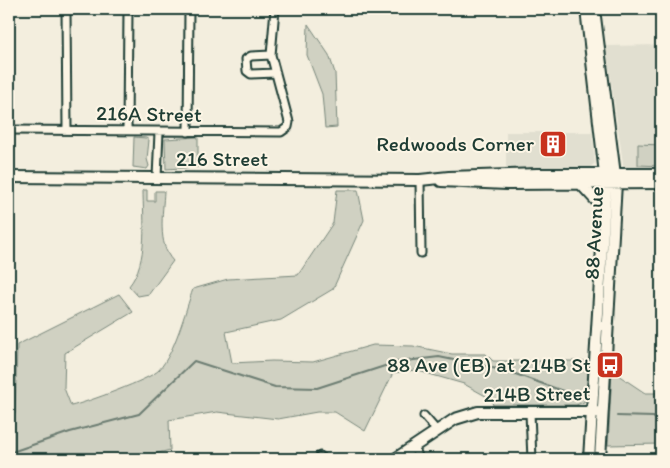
<svg xmlns="http://www.w3.org/2000/svg" width="670" height="468" font-family="Itim,sans-serif">
  <style>
    .built { fill: #e1dfd0 }
    .green { fill: #d0d1c2; stroke: #78877b }
    .lines { fill: none; stroke-linecap: round; stroke-linejoin: round }
    .stream { stroke: #6c7d72; stroke-width: 2 }
    .street-casing { stroke: #1f3d34; stroke-width: 11 }
    .secondary-casing { stroke: #1f3d34; stroke-width: 14 }
    .street { stroke: #fcf5e5; stroke-width: 7 }
    .secondary { stroke: #fcf5e5; stroke-width: 10 }
    .labels { text-anchor: middle; stroke-width: 4; stroke-linejoin: round; paint-order: stroke }
    .street-label { font-size: 21px; fill: #1f3d34; stroke: #fcf5e5 }
    .poi-label { font-size: 21px; fill: #1f3d34; stroke: #fcf5e5; text-anchor: end }
  </style>
  <rect width="100%" height="100%" fill="#f3eede"/>
  <filter id="ink" filterUnits="userSpaceOnUse"><feTurbulence type="fractalNoise" baseFrequency=".02" numOctaves="2"/><feDisplacementMap in="SourceGraphic" scale="10" xChannelSelector="R" yChannelSelector="G"/><feConvolveMatrix kernelMatrix="1 2 1 2 8 2 1 2 1" color-interpolation-filters="sRGB"/></filter>
  <g filter="url(#ink)">
    <path class="built" d="M 661,45 L 661,171 L 624,170 L 606,46 Z
      M 506,132 L 592,132 L 595,163 L 589,168 L 506,168 Z"/>
    <path class="green" d="M 308,24 L 329,55 L 335,73 L 337,127 L 325,128 L 322,94 L 307,55 Z
      M 134,137 L 146,138 L 149,140 L 147,159 L 149,166 L 147,169 L 133,167 Z
      M 198,137 L 198,167 L 166,169 L 165,139 Z
      M 638,144 L 661,145 L 661,166 L 638,165 Z
      M 143,190 L 147,190 L 147,201 L 155,201 L 155,191 L 164,191 C 163,213 157,244 173,261 L 149,294 L 138,296 L 129,286 C 149,261 143,220 143,190 Z
      M 337,190 L 358,190 L 364,220 L 333,289 L 281,320 L 226,332 L 232,363 L 272,361 L 313,362 L 373,345 L 413,346 L 452,354 L 486,354 L 493,361 L 590,361 L 584,402 L 576,405 L 493,405 L 491,399 L 464,384 L 415,370 L 393,373 L 365,431 L 335,412 L 317,412 L 278,419 L 217,412 L 169,420 L 170,450 L 135,459 L 9,459 L 9,415 L 15,414 L 17,345 L 119,294 L 133,312 L 65,353 L 64,388 L 71,406 C 85,403 151,379 159,370 C 175,352 185,312 193,289 L 228,279 L 298,275 L 333,223 Z
      M 612,371 L 645,393 L 661,393 L 661,444 L 608,445 Z"/>
    <g class="lines">
      <path class="stream" d="M 617,416 L 653,417 L 661,421
        M 9,453 L 70,432 L 139,414 L 194,361 L 275,387 L 317,388 L 397,362 L 439,357 L 507,371 L 574,395"/>
      <g class="street-casing">
        <path id="street" d="M 66,9 L 67,130
          M 271,55 L 251,56 L 246,59 L 247,71 L 251,74 L 276,73
          M 9,130 L 281,132 L 288,127 L 289,122 L 271,55 L 275,9
          M 127,131 L 128,9
          M 188,132 L 189,9
          M 157,178 L 159,132
          M 420,180 L 421,253
          M 530,413 L 532,459
          M 424,416 L 437,431
          M 414,446 L 419,459
          M 320,456 L 321,459
          M 223,459 L 234,459"/>
      </g>
      <g class="secondary-casing">
        <path id="secondary" d="M 586,9 L 606,183 L 589,459
          M 594,9 L 616,183 L 600,459
          M 9,177 L 420,180 L 449,177 L 537,174 L 661,174
          M 441,181 L 507,184 L 661,183
          M 581,184 L 604,209
          M 395,459 L 455,419 L 478,412 L 597,412"/>
      </g>
      <use href="#street" class="street"/>
      <use href="#secondary" class="secondary"/>
    </g>
  </g>
  <defs>
    <g id="building-square" transform="scale(1.4375)"><rect x="-9" y="-9" width="18" height="18" rx="4" fill="#c8321e" stroke="#fcf5e5"/><path d="M-4-6H4V6H1V3H-1V6H-4ZM-2.5-4.3h1.7v1.8h-1.7ZM.8-4.3h1.7v1.8H.8ZM-2.5-1h1.7V.8h-1.7ZM.8-1h1.7V.8H.8Z" fill="#fff"/></g>
    <g id="bus-square" transform="scale(1.4375)"><rect x="-9" y="-9" width="18" height="18" rx="4" fill="#c8321e" stroke="#fcf5e5"/><path d="M-5-6H5V4H4V6H2V4H-2V6H-4V4H-5ZM-3.5-4V0h7V-4ZM-3.5 1.2v1.5H-2V1.2ZM2 1.2v1.5H3.5V1.2Z" fill="#fff"/></g>
  </defs>
  <g fill-rule="evenodd">
    <use href="#building-square" x="553" y="144"/>
    <use href="#bus-square" x="610" y="365"/>
  </g>
  <g class="labels">
    <g class="street-label">
      <text transform="translate(149 114) rotate(1)" y="7">216A Street</text>
      <text x="222" y="166">216 Street</text>
      <text transform="translate(594 233) rotate(-87)" y="7">88 Avenue</text>
      <text transform="translate(537 394) rotate(-1)" y="7">214B Street</text>
    </g>
    <g class="poi-label">
      <text x="534" y="151">Redwoods Corner</text>
      <text x="591" y="372">88 Ave (EB) at 214B St</text>
    </g>
  </g>
  <rect width="670" height="468" fill="none" stroke="#fcf5e5" stroke-width="30"/>
  <rect x="15" y="15" width="640" height="438" fill="none" stroke="#1f3d34" stroke-width="2" filter="url(#ink)"/>
</svg>
